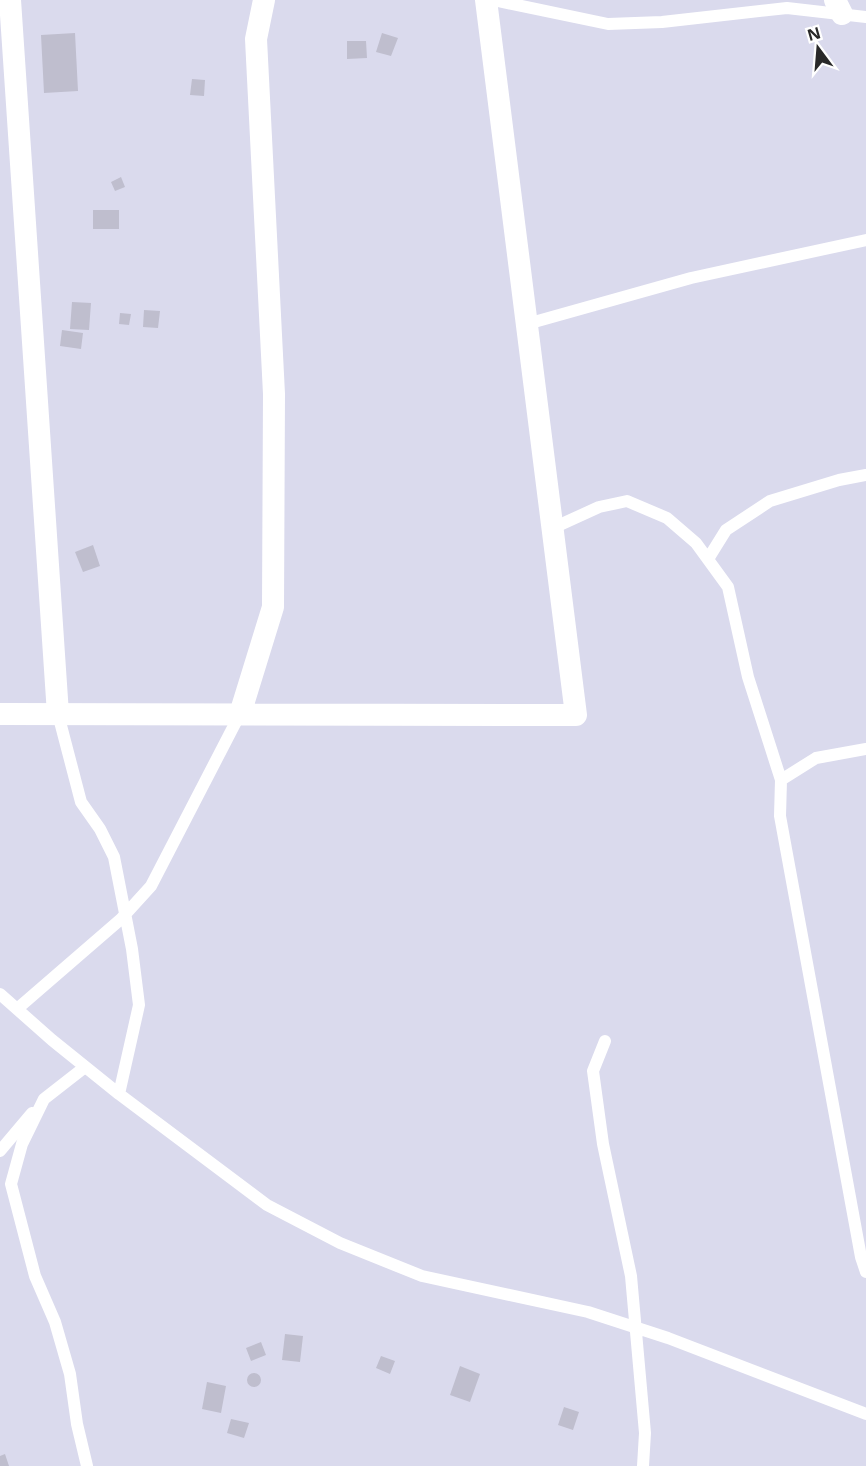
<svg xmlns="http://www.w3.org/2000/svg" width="866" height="1466" font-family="'Noto Sans',sans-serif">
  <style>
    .building { fill: #bfbece }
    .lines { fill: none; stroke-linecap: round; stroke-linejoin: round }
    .service { stroke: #fff; stroke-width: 12 }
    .minor { stroke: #fff; stroke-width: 22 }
  </style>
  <rect width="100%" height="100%" fill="#dadaed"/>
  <path class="building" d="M 75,33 L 78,91 L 44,93 L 41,35 Z
    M 382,33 L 398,38 L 391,56 L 376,52 Z
    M 347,41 L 366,41 L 367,58 L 347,59 Z
    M 192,79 L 205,80 L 204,96 L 190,95 Z
    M 121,177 L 125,187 L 115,191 L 111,182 Z
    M 93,210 L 119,210 L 119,229 L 93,229 Z
    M 72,302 L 91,303 L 89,330 L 70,329 Z
    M 144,310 L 160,311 L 158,328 L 143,327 Z
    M 120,313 L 131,314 L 129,325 L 119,324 Z
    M 62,330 L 83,333 L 81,349 L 60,346 Z
    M 93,545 L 100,566 L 83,572 L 75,552 Z
    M 285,1334 L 303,1336 L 300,1362 L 282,1360 Z
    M 261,1342 L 266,1355 L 251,1361 L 246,1348 Z
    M 381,1356 L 395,1361 L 390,1374 L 376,1368 Z
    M 460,1366 L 480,1374 L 470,1402 L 450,1395 Z
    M247 1380a7 7 0 1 1 14 0a7 7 0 1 1-14 0Z
    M 207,1382 L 226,1386 L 221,1413 L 202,1409 Z
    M 564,1407 L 579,1412 L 573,1430 L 558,1425 Z
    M 231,1419 L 249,1423 L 244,1438 L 227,1433 Z
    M 5,1454 L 9,1466 L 0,1466 L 0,1456 Z"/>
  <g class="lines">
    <path class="service" d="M 493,0 L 608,24 L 662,22 L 787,8 L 866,17
      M 527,324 L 691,278 L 866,240
      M 553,528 L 599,507 L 627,501 L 667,518 L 696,543 L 728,587 L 748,677 L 781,780
      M 708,559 L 726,530 L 770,501 L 839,480 L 866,475
      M 58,714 L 81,802 L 100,829 L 114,857 L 132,949 L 139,1005 L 119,1094
      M 866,749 L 816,758 L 781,780 L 780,816 L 861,1257 L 866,1272
      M 0,994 L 52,1040 L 119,1094 L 267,1205 L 340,1243 L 422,1276 L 588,1312 L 668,1338 L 866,1414
      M 17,1009 L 121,919 L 151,886 L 240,714
      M 605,1041 L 593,1071 L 603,1144 L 631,1276 L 645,1433 L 643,1466
      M 85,1067 L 44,1099 L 22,1144 L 11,1184 L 35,1276 L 55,1322 L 70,1374 L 77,1424 L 87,1466
      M 0,1151 L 32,1113"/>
    <path class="minor" d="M 10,0 L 58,714
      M 835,0 L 842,14
      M 0,714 L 576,715 L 486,0
      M 240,714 L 273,607 L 274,394 L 256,39 L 264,0"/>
  </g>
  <g transform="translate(818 48) rotate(344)" stroke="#ffffff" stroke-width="4.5" paint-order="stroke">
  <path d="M0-4.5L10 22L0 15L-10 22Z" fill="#292929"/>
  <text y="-9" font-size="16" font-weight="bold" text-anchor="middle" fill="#292929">N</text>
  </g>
</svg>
